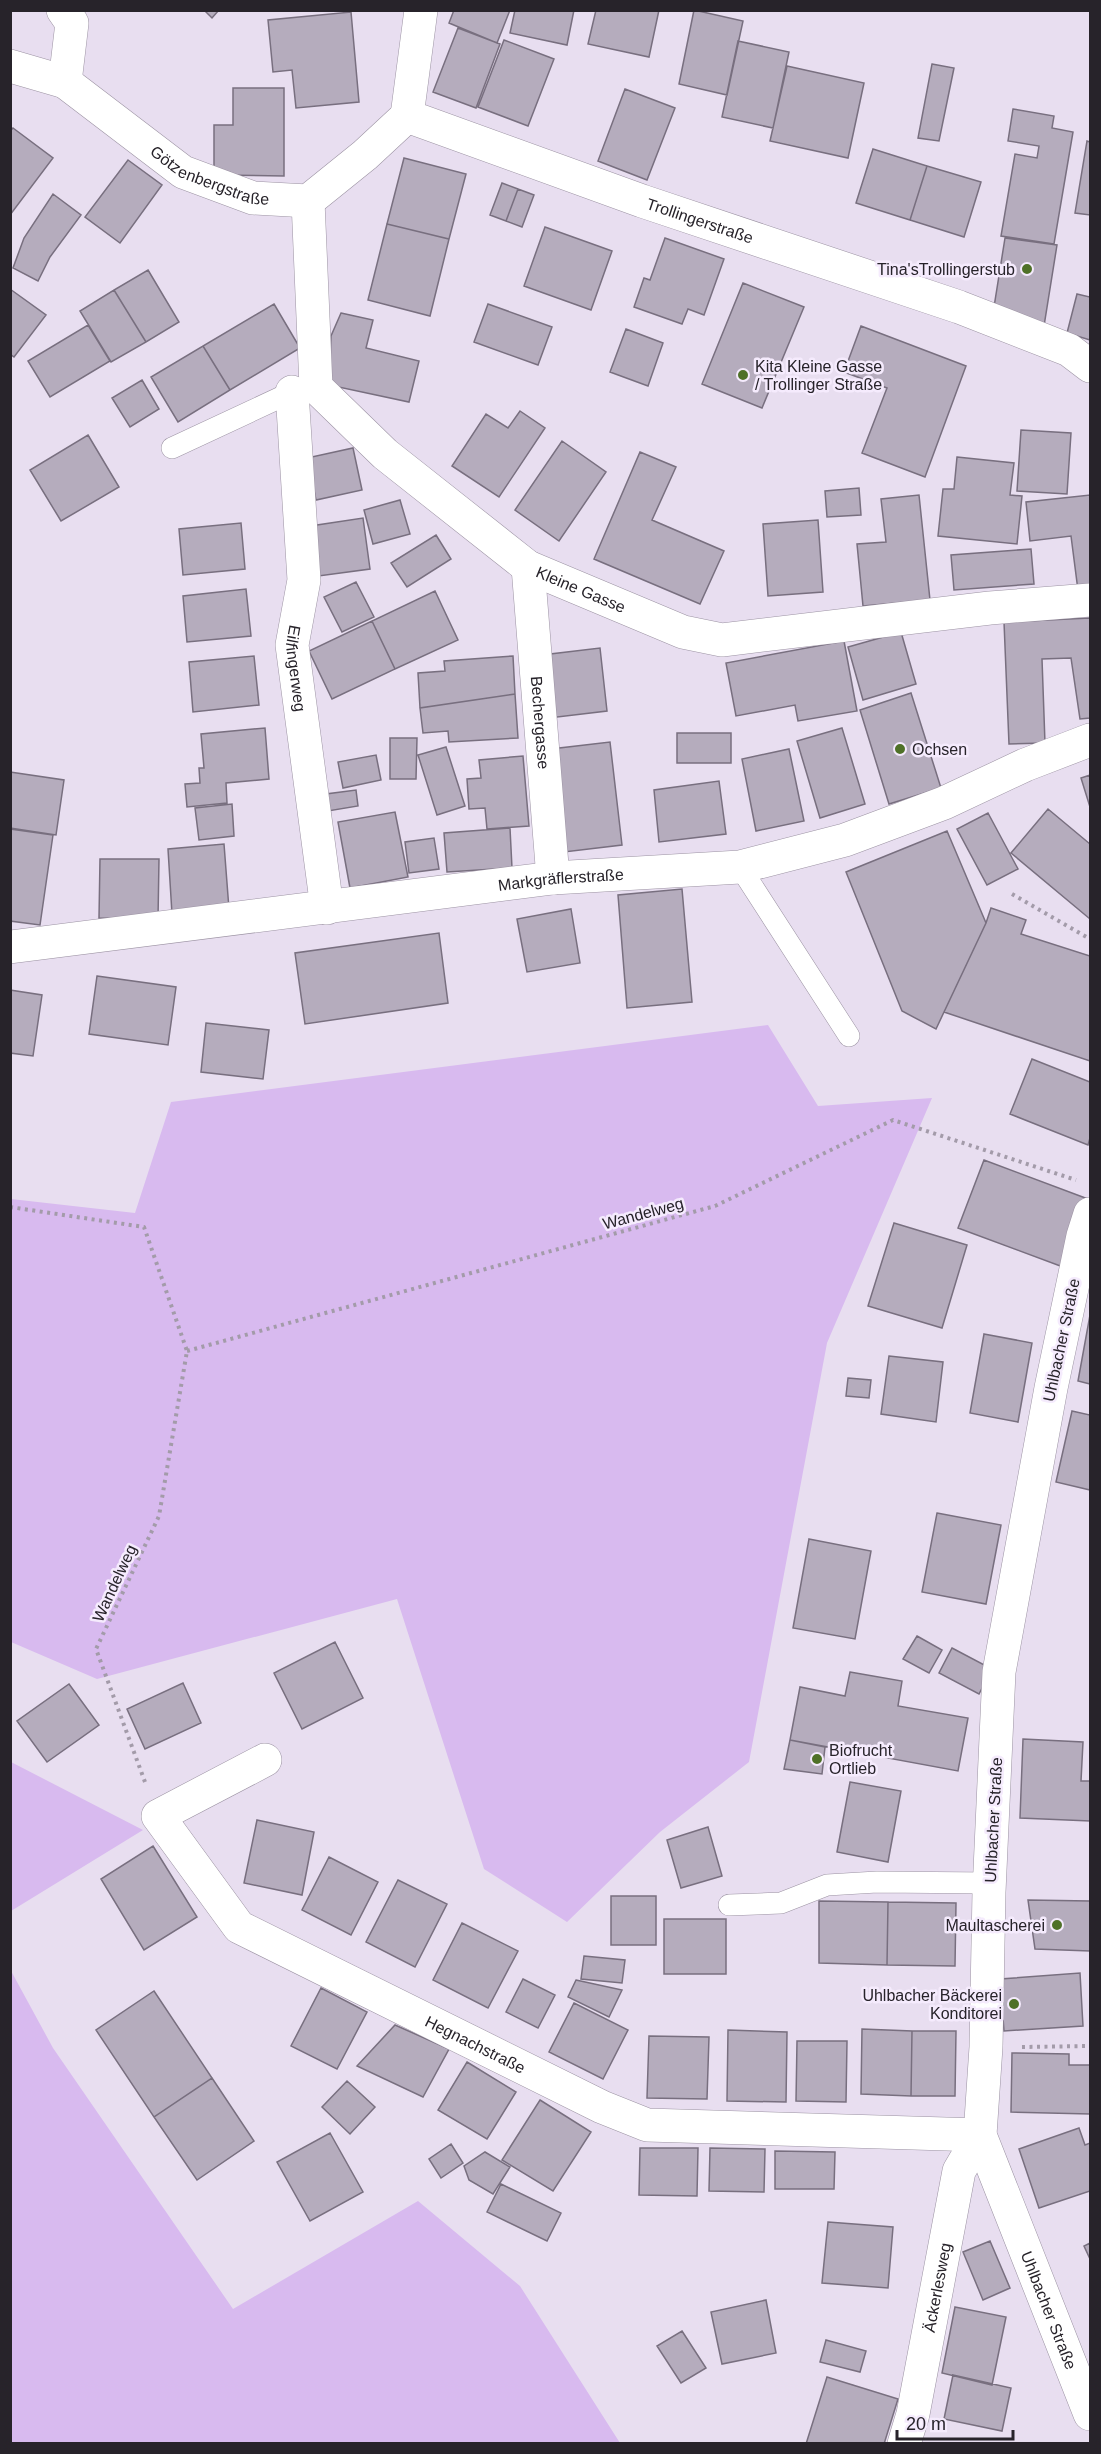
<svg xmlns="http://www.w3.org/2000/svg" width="1101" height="2454" font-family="Arial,sans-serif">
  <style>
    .green { fill: #d8baef }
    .building { fill: #b5acbd; stroke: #786f7f; stroke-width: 1.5 }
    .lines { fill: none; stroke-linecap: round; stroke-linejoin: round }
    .lane-casing { stroke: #9c93a3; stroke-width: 22 }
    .street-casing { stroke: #9c93a3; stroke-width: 34 }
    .secondary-casing { stroke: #9c93a3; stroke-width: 34 }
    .path { stroke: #a39ba9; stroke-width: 4; stroke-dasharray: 3 4.5; stroke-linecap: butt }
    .lane { stroke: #fff; stroke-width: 21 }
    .street { stroke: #fff; stroke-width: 33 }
    .secondary { stroke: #fff; stroke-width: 33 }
    .poi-dot { fill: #4f7128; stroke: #f5ebfd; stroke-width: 2 }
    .labels { text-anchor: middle; stroke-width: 5; stroke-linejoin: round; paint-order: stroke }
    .street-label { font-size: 16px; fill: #27232a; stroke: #f5ebfd }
    .poi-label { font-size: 16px; fill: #27232a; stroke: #f5ebfd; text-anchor: end }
  </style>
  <rect width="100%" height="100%" fill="#e8def0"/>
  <path class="green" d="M 768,1025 L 818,1106 L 932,1098 L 827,1343 L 749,1762 L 660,1832 L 567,1922 L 484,1869 L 397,1599 L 97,1679 L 11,1642 L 11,1199 L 135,1213 L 171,1102 Z
    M 11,1762 L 143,1830 L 11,1911 Z
    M 10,1969 L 53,2048 L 233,2309 L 418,2201 L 520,2286 L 620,2443 L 11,2443 Z"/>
  <path class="building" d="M 204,10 L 219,10 L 212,18 Z
    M 454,10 L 510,10 L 497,43 L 449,23 Z
    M 515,10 L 574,10 L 567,45 L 510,33 Z
    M 596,10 L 659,10 L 649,57 L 588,44 Z
    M 694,10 L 743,21 L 727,95 L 679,84 Z
    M 351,12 L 359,102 L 296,108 L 292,70 L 273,72 L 268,20 Z
    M 458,28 L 500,44 L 476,108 L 433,92 Z
    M 504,40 L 554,59 L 528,126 L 478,107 Z
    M 738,41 L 789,52 L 773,128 L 722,117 Z
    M 932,64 L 954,68 L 939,141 L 918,138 Z
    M 787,66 L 864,83 L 848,158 L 770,141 Z
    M 233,88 L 284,88 L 284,176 L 214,175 L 214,125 L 233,125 Z
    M 625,89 L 675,108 L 647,180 L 598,161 Z
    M 1013,109 L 1054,116 L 1052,128 L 1073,132 L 1054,244 L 1001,236 L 1015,154 L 1037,158 L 1039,146 L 1008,141 Z
    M 13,128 L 53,158 L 10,215 L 10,131 Z
    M 1087,141 L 1090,142 L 1090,215 L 1075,213 Z
    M 873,149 L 927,166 L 910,220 L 856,203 Z
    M 404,158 L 466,174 L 449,239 L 387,224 Z
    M 128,160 L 162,185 L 120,243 L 85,217 Z
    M 927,166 L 981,182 L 964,237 L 910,220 Z
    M 502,183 L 518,189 L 506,221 L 490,215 Z
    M 518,189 L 534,195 L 522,227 L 506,221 Z
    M 53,194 L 81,215 L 50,257 L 38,281 L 13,268 L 24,238 Z
    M 387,224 L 449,239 L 430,316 L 368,300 Z
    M 545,227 L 612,251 L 591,310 L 524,286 Z
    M 665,238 L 724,259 L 704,315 L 688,309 L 682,324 L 634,307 L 644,278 L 650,280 Z
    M 1005,238 L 1057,245 L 1044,326 L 994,307 Z
    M 148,270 L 179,322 L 146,342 L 114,290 Z
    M 743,283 L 804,307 L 762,408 L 702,384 Z
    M 10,289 L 46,315 L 14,357 L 10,354 Z
    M 114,290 L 146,342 L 111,362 L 80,311 Z
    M 1077,294 L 1090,297 L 1090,340 L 1067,333 Z
    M 274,304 L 300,348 L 230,390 L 203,346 Z
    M 488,304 L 552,327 L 538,365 L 474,342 Z
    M 341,313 L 373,320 L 366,348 L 419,361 L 409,402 L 329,385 L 331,336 Z
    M 88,325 L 110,361 L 50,397 L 28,361 Z
    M 861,326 L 966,366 L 925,477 L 862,453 L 887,388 L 844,372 Z
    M 626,329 L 663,343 L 648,386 L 610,372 Z
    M 203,346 L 230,390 L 178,422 L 151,377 Z
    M 142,380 L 159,409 L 130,427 L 112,398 Z
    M 520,411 L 545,428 L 499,497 L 452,466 L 486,414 L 508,428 Z
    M 1021,430 L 1071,433 L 1067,494 L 1017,491 Z
    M 88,435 L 119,487 L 61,521 L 30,470 Z
    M 562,441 L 606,472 L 559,541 L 515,510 Z
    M 353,448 L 362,490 L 316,500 L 307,458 Z
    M 640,452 L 676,467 L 652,520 L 724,551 L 700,604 L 594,559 Z
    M 957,457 L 1014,463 L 1010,495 L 1022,496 L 1017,544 L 938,536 L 943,489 L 954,489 Z
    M 859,488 L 861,515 L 827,517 L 825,491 Z
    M 919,495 L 930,600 L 863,606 L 857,544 L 886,542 L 881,499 Z
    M 1090,495 L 1090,596 L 1079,598 L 1071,536 L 1030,541 L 1026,502 Z
    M 400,500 L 410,534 L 373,544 L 364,510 Z
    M 363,518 L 370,569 L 311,577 L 304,527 Z
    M 818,520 L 823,592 L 768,596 L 763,524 Z
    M 241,523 L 245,569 L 183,575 L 179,529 Z
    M 436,535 L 451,559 L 407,587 L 391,563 Z
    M 1031,549 L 1034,584 L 954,590 L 951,555 Z
    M 356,582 L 374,617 L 342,632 L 324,597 Z
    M 246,589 L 251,636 L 187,642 L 183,596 Z
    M 435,591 L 458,640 L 395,669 L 372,621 Z
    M 1090,618 L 1090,718 L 1080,719 L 1071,658 L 1042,659 L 1045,743 L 1009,744 L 1004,622 Z
    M 372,621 L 395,669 L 332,699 L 309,651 Z
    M 901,632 L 916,684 L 863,700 L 848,647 Z
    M 844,641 L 857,711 L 798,721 L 795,705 L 736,716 L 726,663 Z
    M 600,648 L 607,711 L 549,718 L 542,655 Z
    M 254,656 L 259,705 L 193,712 L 189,662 Z
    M 513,656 L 515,694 L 420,708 L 418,673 L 445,671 L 444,661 Z
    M 911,693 L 941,788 L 889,804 L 860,710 Z
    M 515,694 L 518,738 L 449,742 L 448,731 L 423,733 L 420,708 Z
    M 265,728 L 269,779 L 226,783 L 227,803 L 187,807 L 185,784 L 200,783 L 199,768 L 204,768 L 201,734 Z
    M 842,728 L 865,804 L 820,818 L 797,741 Z
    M 677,733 L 731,733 L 731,763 L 677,763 Z
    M 390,738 L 417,738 L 416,779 L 390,779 Z
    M 610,742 L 622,845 L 564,852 L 551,749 Z
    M 446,747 L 465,806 L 437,815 L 418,755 Z
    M 789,749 L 804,821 L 756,831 L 742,759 Z
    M 376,755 L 381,780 L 343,788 L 338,762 Z
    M 523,756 L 529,826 L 487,829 L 485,808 L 469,809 L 467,779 L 481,778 L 479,760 Z
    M 10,772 L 64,780 L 56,835 L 10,828 Z
    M 1090,775 L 1090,807 L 1081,778 Z
    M 719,781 L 726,834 L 659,842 L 654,790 Z
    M 356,790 L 358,806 L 328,811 L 326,794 Z
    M 232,804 L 234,836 L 199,840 L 195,808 Z
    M 1048,809 L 1090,844 L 1090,919 L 1011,853 Z
    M 395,812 L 408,877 L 350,888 L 338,822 Z
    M 988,813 L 1018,869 L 987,885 L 957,829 Z
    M 510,828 L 512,868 L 447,872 L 444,833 Z
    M 10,829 L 53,835 L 40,925 L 10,921 Z
    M 947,831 L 986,923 L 936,1029 L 902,1011 L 846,872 Z
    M 434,838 L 439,869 L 409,873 L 405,842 Z
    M 224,844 L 229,909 L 172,914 L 168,849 Z
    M 100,859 L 159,859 L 158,919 L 99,918 Z
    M 682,889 L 692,1002 L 627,1008 L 618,895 Z
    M 991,908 L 1026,920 L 1021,934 L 1090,956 L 1090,1061 L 944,1012 L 986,923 Z
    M 571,909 L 580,963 L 527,972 L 517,919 Z
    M 439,933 L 448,1003 L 305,1024 L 295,953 Z
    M 97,976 L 176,987 L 168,1045 L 89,1034 Z
    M 10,990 L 42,995 L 33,1056 L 10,1053 Z
    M 206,1023 L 269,1030 L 263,1079 L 201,1072 Z
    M 1032,1059 L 1090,1082 L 1090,1138 L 1088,1145 L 1010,1114 Z
    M 984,1160 L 1088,1199 L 1063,1267 L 958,1228 Z
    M 894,1223 L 967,1245 L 942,1328 L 868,1306 Z
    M 1090,1315 L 1090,1384 L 1078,1381 Z
    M 984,1334 L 1032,1343 L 1018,1422 L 970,1413 Z
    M 889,1356 L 943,1362 L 936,1422 L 881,1414 Z
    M 848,1378 L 871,1380 L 869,1398 L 846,1396 Z
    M 1072,1411 L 1090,1415 L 1090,1490 L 1056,1482 Z
    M 937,1513 L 1001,1525 L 986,1604 L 922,1592 Z
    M 809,1539 L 871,1551 L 855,1639 L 793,1628 Z
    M 917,1636 L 942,1650 L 929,1673 L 903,1659 Z
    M 335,1642 L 363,1698 L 302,1729 L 274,1673 Z
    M 952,1648 L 992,1669 L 979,1694 L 939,1673 Z
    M 850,1672 L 902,1681 L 898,1706 L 968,1718 L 958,1771 L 790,1740 L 800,1687 L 845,1696 Z
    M 183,1683 L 201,1723 L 145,1749 L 127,1709 Z
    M 69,1684 L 99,1725 L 47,1762 L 17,1721 Z
    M 1023,1739 L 1083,1742 L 1081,1781 L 1090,1781 L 1090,1821 L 1020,1818 Z
    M 790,1740 L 825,1747 L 822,1774 L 784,1769 Z
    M 850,1782 L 901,1791 L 888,1862 L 837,1852 Z
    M 257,1820 L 314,1832 L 302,1895 L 244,1883 Z
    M 708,1827 L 722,1876 L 681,1888 L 667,1840 Z
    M 153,1846 L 197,1917 L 144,1950 L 101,1879 Z
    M 329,1857 L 378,1882 L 351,1935 L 302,1910 Z
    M 398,1880 L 447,1904 L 415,1967 L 366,1942 Z
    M 611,1896 L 656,1896 L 656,1945 L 611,1945 Z
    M 1028,1900 L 1090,1901 L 1090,1951 L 1035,1949 Z
    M 819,1901 L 888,1902 L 887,1965 L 819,1963 Z
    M 888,1902 L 956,1903 L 955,1966 L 887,1965 Z
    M 664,1919 L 726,1919 L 726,1974 L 664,1974 Z
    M 462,1923 L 518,1951 L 488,2008 L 433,1980 Z
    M 584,1956 L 625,1960 L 622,1983 L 581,1979 Z
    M 1080,1973 L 1083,2026 L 1004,2031 L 1000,1979 Z
    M 523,1979 L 555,1995 L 538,2028 L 506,2012 Z
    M 576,1980 L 622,1990 L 609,2017 L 568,1997 Z
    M 321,1988 L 367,2012 L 337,2069 L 291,2046 Z
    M 154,1991 L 212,2078 L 154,2117 L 96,2030 Z
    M 574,2003 L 628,2030 L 603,2079 L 549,2052 Z
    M 395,2025 L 449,2049 L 423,2097 L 357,2066 Z
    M 862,2029 L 912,2031 L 911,2096 L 861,2094 Z
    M 728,2030 L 787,2032 L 786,2102 L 727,2101 Z
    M 912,2031 L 956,2031 L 955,2096 L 911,2096 Z
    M 649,2036 L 709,2037 L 707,2099 L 647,2098 Z
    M 797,2041 L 847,2041 L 846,2102 L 796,2101 Z
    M 1012,2053 L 1069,2054 L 1069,2065 L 1090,2065 L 1090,2114 L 1011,2112 Z
    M 467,2062 L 516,2092 L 487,2139 L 438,2110 Z
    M 212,2078 L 254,2141 L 197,2180 L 154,2117 Z
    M 347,2081 L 375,2107 L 350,2134 L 322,2107 Z
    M 540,2100 L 591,2132 L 553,2191 L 502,2160 Z
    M 1079,2128 L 1085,2145 L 1090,2143 L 1090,2191 L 1039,2208 L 1019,2149 Z
    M 330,2133 L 363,2192 L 310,2221 L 277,2162 Z
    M 451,2144 L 463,2163 L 441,2178 L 429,2159 Z
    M 640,2148 L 698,2148 L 697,2196 L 639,2195 Z
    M 710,2148 L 765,2149 L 764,2192 L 709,2191 Z
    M 775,2151 L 835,2152 L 834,2189 L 775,2189 Z
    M 485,2152 L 510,2167 L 493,2194 L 469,2180 L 464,2166 Z
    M 501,2184 L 561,2213 L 547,2241 L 487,2212 Z
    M 828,2222 L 893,2227 L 888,2288 L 822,2283 Z
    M 990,2241 L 1010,2288 L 983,2300 L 963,2252 Z
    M 1090,2243 L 1090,2259 L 1084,2246 Z
    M 766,2300 L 776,2353 L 722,2364 L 711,2312 Z
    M 955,2307 L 1006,2317 L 992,2385 L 942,2373 Z
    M 682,2331 L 706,2368 L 681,2383 L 657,2346 Z
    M 826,2340 L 866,2351 L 860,2372 L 820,2362 Z
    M 953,2375 L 1011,2388 L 1002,2431 L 944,2419 Z
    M 827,2377 L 898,2399 L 884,2444 L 806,2444 Z"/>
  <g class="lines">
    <g class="lane-casing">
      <path id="lane" d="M 172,448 L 292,392 L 303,390
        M 740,867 L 849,1036
        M 729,1905 L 781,1903 L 827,1885 L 877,1882 L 990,1883"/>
    </g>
    <g class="street-casing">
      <g id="street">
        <path d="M 63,10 L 72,23 L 65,82"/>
        <path id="s1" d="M 421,10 L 407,116 L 642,201 L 959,307 L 1069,350 L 1090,366"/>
        <path id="s2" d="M 10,66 L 65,82 L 183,172 L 253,198 L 308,201 L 365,155 L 407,116"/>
        <path id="s3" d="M 308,201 L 316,387 L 385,454 L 528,567 L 683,632 L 722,640 L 990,608 L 1090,600"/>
        <path id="s4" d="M 292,392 L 304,580 L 292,645 L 327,908"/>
        <path id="s5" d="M 528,567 L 553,878"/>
        <path id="s6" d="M 1090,1214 L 1083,1236 L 1051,1388 L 999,1672 L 989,1892 L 986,2047 L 980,2135 L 1090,2414"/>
        <path id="s7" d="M 265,1760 L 158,1816 L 239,1927 L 602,2107 L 647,2125 L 980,2135"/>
        <path id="s8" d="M 904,2444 L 913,2414 L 959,2171 L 980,2135"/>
      </g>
    </g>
    <g class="secondary-casing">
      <g id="secondary">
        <path id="s9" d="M 10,947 L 553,878 L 740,867 L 845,840 L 944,803 L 1025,765 L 1090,740"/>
      </g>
    </g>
    <path class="path" d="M 1012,894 L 1090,939
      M 10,1207 L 144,1227 L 187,1351 L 159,1516 L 96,1649 L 145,1782
      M 187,1351 L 715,1206 L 893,1120 L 1076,1180
      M 1022,2047 L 1090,2046"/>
    <use href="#lane" class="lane"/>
    <use href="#street" class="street"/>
    <use href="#secondary" class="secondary"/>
  </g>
  <g class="poi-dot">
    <circle cx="1027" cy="269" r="6"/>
    <circle cx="743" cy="375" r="6"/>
    <circle cx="900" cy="749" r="6"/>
    <circle cx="817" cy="1759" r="6"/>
    <circle cx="1057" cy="1925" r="6"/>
    <circle cx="1014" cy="2004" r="6"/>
  </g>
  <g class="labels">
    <g class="street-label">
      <text dy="6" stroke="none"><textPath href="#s2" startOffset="232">Götzenbergstraße</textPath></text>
      <text dy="6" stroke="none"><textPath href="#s1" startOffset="418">Trollingerstraße</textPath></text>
      <text dy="6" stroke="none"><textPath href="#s3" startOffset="522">Kleine Gasse</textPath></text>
      <text dy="6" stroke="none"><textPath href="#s4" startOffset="278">Eilfingerweg</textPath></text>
      <text dy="6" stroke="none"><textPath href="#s5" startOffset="156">Bechergasse</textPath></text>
      <text dy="6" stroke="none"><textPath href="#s9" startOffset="555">Markgräflerstraße</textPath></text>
      <text transform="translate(643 1213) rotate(-15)" y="6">Wandelweg</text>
      <text transform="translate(1061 1340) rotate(-78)" y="6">Uhlbacher Straße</text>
      <text transform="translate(114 1583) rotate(-65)" y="6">Wandelweg</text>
      <text transform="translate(993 1820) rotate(-87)" y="6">Uhlbacher Straße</text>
      <text dy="6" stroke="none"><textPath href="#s7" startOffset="522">Hegnachstraße</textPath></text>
      <text dy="6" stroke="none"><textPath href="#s8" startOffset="160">Äckerlesweg</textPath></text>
      <text dy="6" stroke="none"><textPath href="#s6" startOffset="1119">Uhlbacher Straße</textPath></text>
    </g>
    <g class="poi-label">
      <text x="1015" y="275">Tina'sTrollingerstub</text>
      <text x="755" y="372" text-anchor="start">Kita Kleine Gasse<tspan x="755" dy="18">/ Trollinger Straße</tspan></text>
      <text x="912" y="755" text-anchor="start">Ochsen</text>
      <text x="829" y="1756" text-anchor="start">Biofrucht<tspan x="829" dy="18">Ortlieb</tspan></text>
      <text x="1045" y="1931">Maultascherei</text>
      <text x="1002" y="2001">Uhlbacher Bäckerei<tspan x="1002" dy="18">Konditorei</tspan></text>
    </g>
  </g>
  <rect width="1101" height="2454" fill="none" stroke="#27232a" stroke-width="24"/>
  <path d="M897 2430v9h116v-9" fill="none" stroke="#27232a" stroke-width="3"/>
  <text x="906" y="2430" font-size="18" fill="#27232a" stroke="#f5ebfd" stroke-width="4.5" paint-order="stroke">20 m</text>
</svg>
